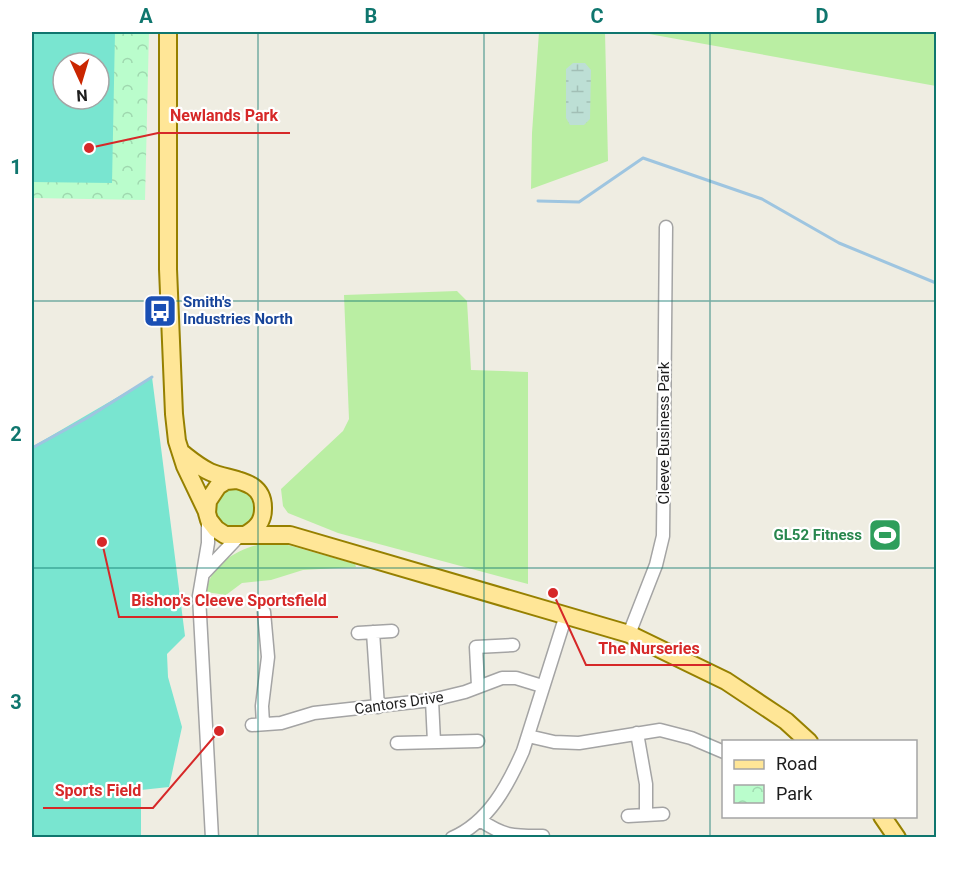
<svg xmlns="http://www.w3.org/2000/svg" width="968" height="869" font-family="Roboto,sans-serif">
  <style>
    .grass { fill: #baeea3 }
    .wetland { fill: url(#wetland-marsh) }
    .park { fill: url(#park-crowns); fill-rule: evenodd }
    .pitch { fill: #79e5d0; fill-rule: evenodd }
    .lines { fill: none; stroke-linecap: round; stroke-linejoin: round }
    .stream { stroke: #9ec5e0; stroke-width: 3 }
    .minor-casing { stroke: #a4a4a4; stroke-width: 15 }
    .major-casing { stroke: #968000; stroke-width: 20 }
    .minor { stroke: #fff; stroke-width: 12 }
    .major { stroke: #ffe697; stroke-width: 16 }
    .grid { fill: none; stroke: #0f766e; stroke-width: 1.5; stroke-opacity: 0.55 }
    .labels { text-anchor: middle; stroke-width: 4.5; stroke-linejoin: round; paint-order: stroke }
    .transit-label { font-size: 15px; font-weight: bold; fill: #164399; stroke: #fff; text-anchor: start }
    .street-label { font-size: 15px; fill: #1d1d1d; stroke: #fff }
    .leisure-label { font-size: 15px; font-weight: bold; fill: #27864d; stroke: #fff; text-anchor: end }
    .leader { fill: none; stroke: #d62828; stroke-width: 2 }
    .callout-dot { fill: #d62828; stroke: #fff; stroke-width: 2 }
    .callout-label { font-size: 16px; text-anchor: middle; font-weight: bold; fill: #d62828; stroke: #fff; stroke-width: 4.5; stroke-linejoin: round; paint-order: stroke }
    .neatline { fill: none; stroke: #0f766e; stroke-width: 2 }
    .grid-label { font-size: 20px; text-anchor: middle; font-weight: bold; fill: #0f766e }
  </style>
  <defs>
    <pattern id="wetland-marsh" width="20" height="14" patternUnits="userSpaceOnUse" patternTransform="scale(1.5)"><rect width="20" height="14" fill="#bddfd5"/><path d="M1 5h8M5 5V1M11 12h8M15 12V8" fill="none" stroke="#a2bfb6"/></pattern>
    <pattern id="park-crowns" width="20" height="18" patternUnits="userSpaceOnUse" patternTransform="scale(1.5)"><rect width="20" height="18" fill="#bafdcc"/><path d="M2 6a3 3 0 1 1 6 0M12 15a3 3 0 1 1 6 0" fill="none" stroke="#9fd8af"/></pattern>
  </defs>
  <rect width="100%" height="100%" fill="#efede2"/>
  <path class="grass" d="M 539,32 L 605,32 L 608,161 L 531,189 L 532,133 Z
    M 638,32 L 936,32 L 936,86 Z
    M 457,291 L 467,301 L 471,370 L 528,372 L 528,584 L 338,533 L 288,513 L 283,506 L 281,489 L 343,431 L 349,419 L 344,295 Z
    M216 508a20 20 0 1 1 40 0a20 20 0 1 1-40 0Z
    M 270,543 L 288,545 L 355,564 L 356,567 L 303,570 L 271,580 L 242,583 L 226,595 L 206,592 C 210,563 243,545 270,543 Z"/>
  <path class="wetland" d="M 573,63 L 585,63 L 591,70 L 590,119 L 584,125 L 570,125 L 566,118 L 566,69 Z"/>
  <path class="park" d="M 32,32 L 149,32 L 145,200 L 32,198 ZM 63,63 L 99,63 L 99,99 L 63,99 Z"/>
  <path class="pitch" d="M 32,32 L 115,32 L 112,183 L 32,182 ZM 63,63 L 99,63 L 99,99 L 63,99 Z
    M 152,377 L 185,636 L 167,654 L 168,677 L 182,727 L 169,787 L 141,790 L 141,837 L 32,837 L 32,447 Z"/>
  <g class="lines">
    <path class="stream" d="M 538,201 L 579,202 L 643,158 L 762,199 L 839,243 L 936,283
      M 32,448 L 87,418 L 152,377"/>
    <g class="minor-casing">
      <path id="minor" d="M 208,516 L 208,543 L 199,596 L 212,838
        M 203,574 L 239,536
        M 373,632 L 378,707
        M 358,633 L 392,631
        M 629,634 L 656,565 L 663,536 L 666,227
        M 478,686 L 476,647 L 513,645
        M 432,700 L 434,742
        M 263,724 L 262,706 L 268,657 L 264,612
        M 252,725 L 281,723 L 314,713 L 432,700 L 465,692 L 502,678 L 516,678 L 542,686
        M 637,733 L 646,784 L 646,815
        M 528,736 L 554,742 L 579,743 L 660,730 L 691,738 L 724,752
        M 397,743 L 478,741
        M 628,816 L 663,814
        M 480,820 C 505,837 514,836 543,836
        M 452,838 C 489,822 508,785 523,751 L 566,615"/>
    </g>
    <g class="major-casing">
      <path id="major" d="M 168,32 L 168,269 L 174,414 L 177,441 L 185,466 L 207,512
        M 182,453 C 191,460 199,467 210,472 C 230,481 264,478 263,509 C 263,522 256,529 245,535
        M 237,480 L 226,481 L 218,486 L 208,501 L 207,513 L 209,520 L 216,529 L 225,535 L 290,535 L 629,634 L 726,681 L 786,721 L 809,742
        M 882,816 L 897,838"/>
    </g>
    <use href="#minor" class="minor"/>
    <use href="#major" class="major"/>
  </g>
  <path class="grid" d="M 258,32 L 258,838M 484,32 L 484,838M 710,32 L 710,838M 32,301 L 936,301M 32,568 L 936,568"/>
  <defs>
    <g id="bus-square" transform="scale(1.725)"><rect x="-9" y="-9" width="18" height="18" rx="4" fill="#1a4fb4" stroke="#fff"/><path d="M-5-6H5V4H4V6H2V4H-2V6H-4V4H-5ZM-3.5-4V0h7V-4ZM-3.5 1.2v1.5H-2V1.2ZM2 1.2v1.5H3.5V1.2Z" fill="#fff"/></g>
    <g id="stadium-square" transform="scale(1.725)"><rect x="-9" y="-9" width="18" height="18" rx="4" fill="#2e9e5b" stroke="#fff"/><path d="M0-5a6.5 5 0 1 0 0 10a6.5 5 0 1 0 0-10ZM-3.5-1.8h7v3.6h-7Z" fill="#fff"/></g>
  </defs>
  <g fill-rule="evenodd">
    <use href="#bus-square" x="160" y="311"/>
    <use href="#stadium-square" x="885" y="535"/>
  </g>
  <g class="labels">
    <g class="transit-label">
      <text x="183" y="307">Smith's<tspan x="183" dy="17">Industries North</tspan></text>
    </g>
    <g class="street-label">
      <text transform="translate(664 433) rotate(-90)" y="5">Cleeve Business Park</text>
      <text transform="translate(399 703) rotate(-8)" y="5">Cantors Drive</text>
    </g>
    <g class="leisure-label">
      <text x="862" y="540">GL52 Fitness</text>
    </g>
  </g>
  <path class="leader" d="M89 148L158 133H290M102 542L119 617H338M553 593L586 665H711M219 731L153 808H43"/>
  <g class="callout-dot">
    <circle cx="89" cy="148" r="6"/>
    <circle cx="102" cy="542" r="6"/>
    <circle cx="553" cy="593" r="6"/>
    <circle cx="219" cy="731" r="6"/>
  </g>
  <g class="callout-label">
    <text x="224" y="121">Newlands Park</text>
    <text x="229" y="606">Bishop's Cleeve Sportsfield</text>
    <text x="649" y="654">The Nurseries</text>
    <text x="98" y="796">Sports Field</text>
  </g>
  <rect width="968" height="869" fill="none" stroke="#ffffff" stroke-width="66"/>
  <rect x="722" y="740" width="195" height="78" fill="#ffffff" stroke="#a5a5a5" stroke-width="1.5"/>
  <rect x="734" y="760" width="30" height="9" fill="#ffe697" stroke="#a5a5a5" stroke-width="1.5"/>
  <text x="776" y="770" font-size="18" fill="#1d1d1d">Road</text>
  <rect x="734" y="785" width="30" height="18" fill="url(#park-crowns)" stroke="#a5a5a5" stroke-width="1.5"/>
  <text x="776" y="800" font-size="18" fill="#1d1d1d">Park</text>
  <g transform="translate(81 81) rotate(176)"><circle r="28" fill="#ffffff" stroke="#a5a5a5" stroke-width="1.5"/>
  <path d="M0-4.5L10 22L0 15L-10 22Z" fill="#ca2600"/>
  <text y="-9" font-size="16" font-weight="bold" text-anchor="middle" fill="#1d1d1d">N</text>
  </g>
  <rect x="33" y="33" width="902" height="803" class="neatline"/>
  <g class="grid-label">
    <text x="146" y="23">A</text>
    <text x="371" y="23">B</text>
    <text x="597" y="23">C</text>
    <text x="822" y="23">D</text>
    <text x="16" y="174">1</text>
    <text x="16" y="441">2</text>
    <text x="16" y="709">3</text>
  </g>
</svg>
